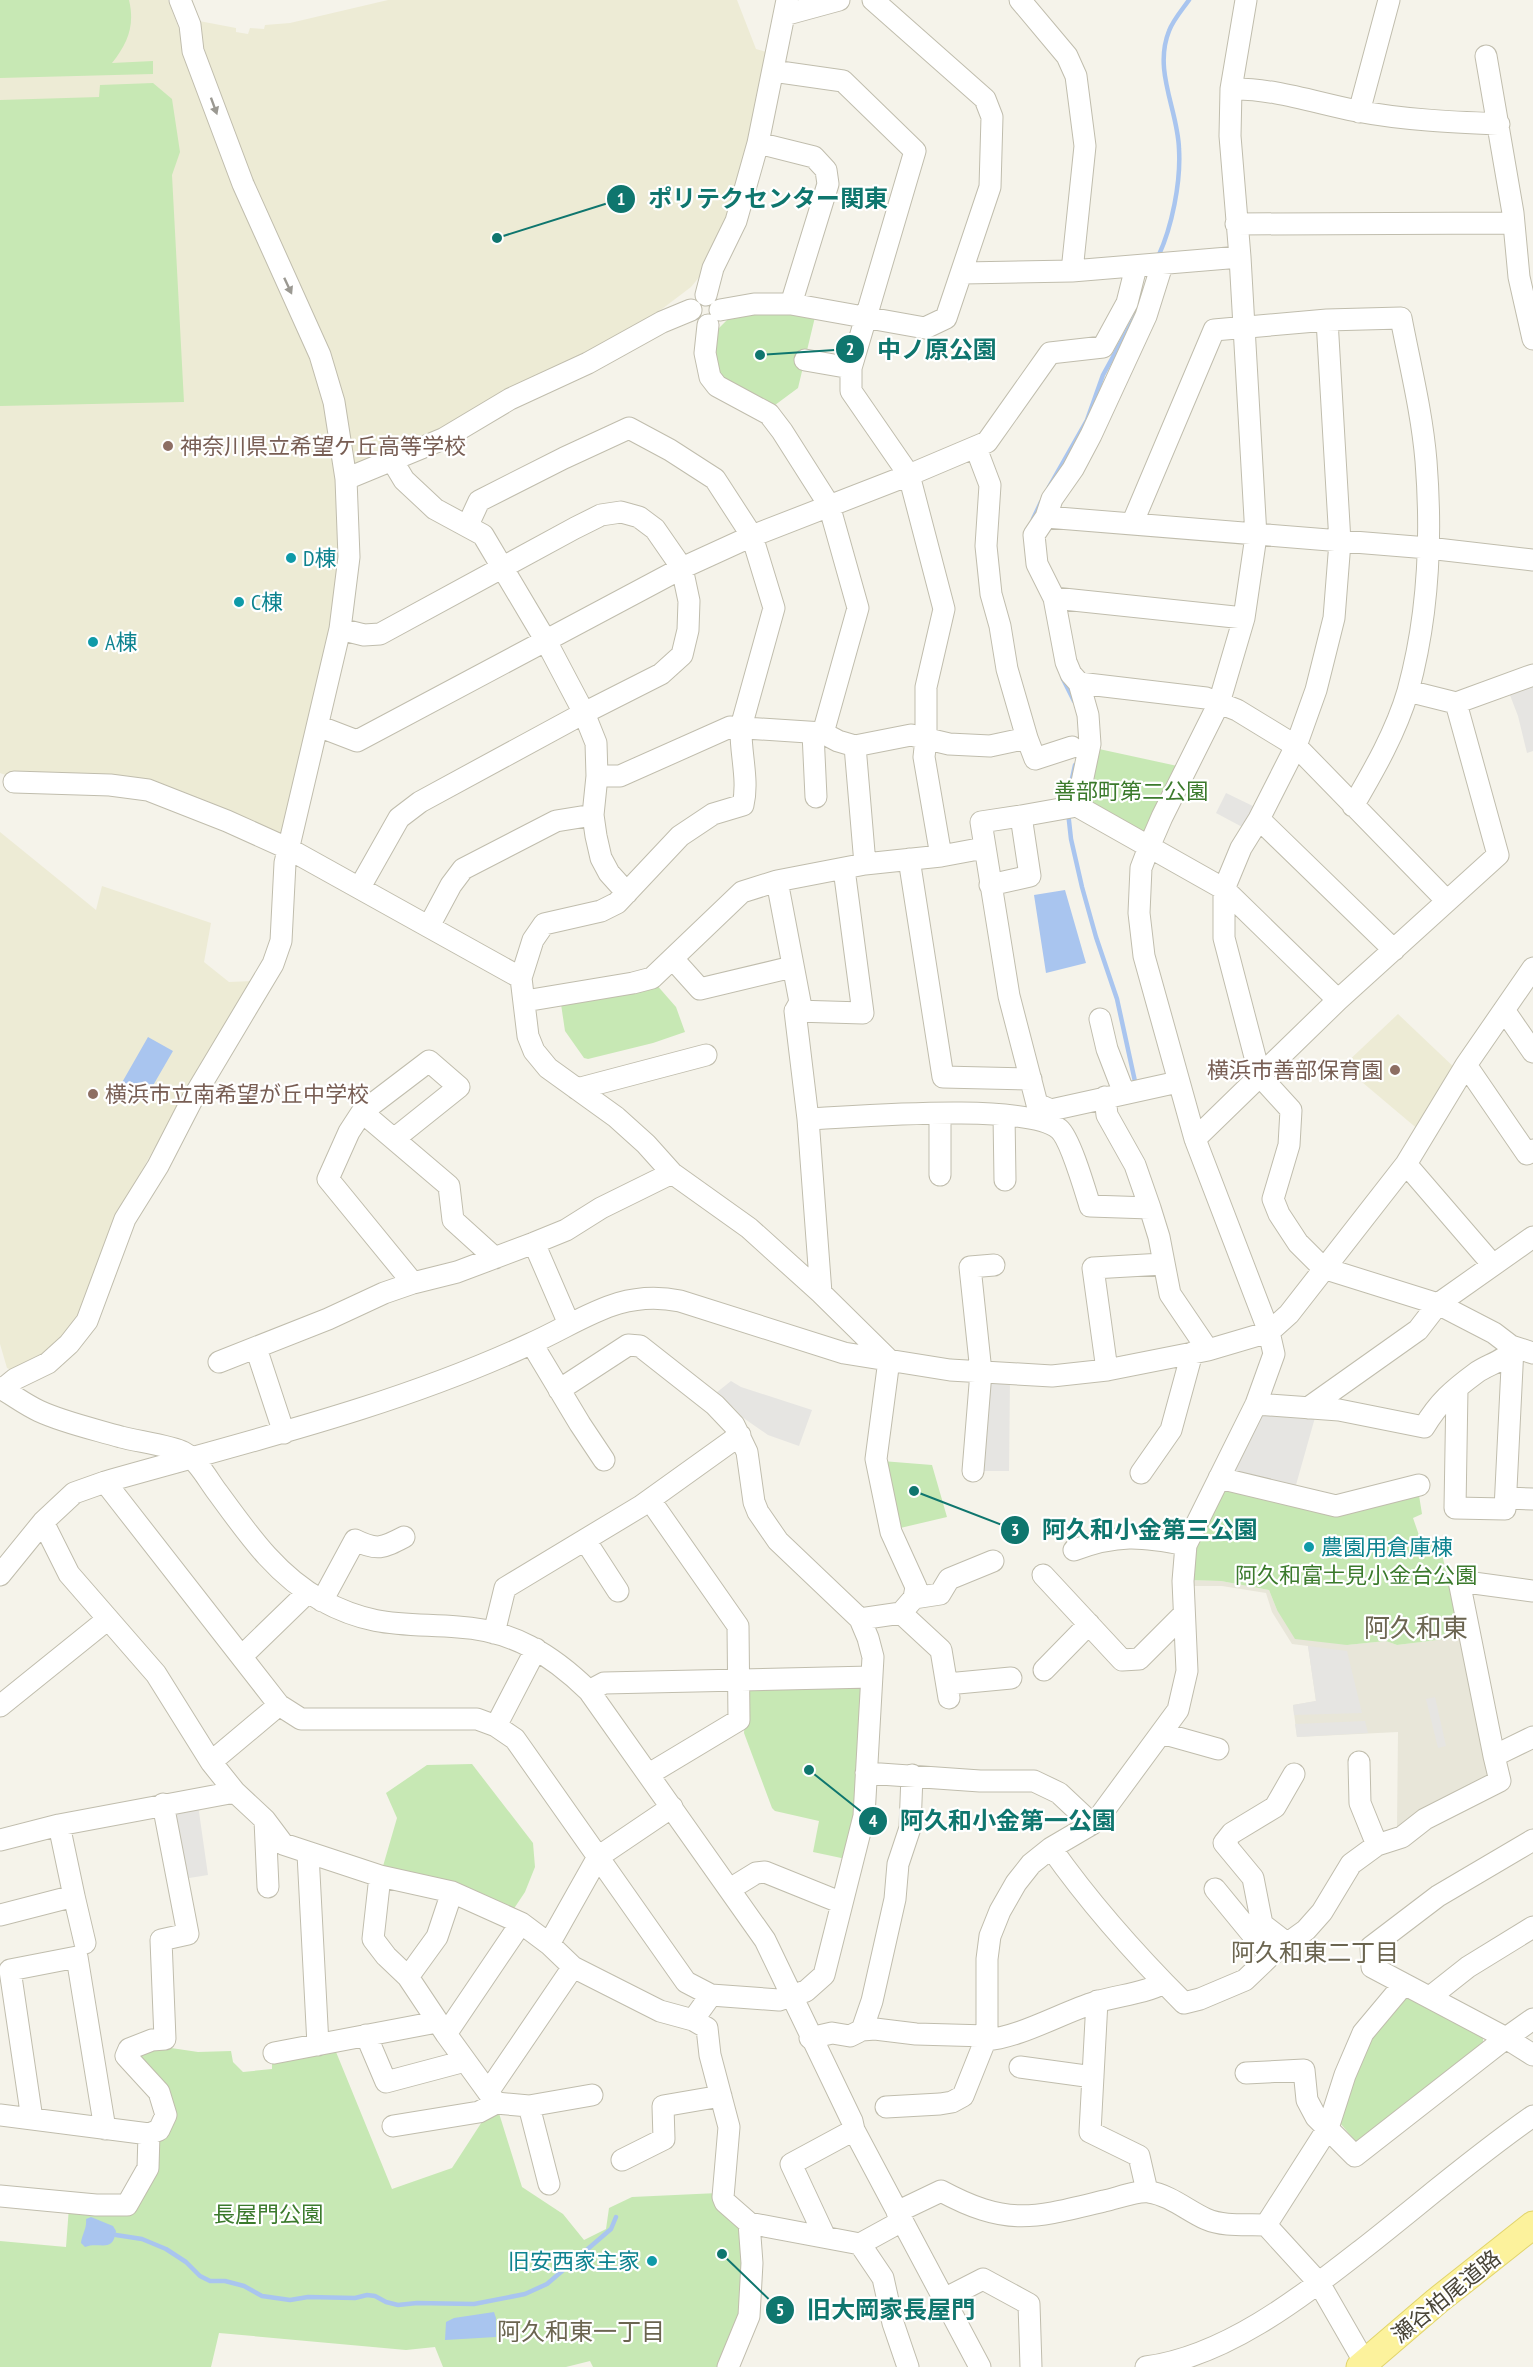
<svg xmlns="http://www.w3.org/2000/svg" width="1533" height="2367" font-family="'PT Sans Narrow','Noto Sans JP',sans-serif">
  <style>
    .residential { fill: #e8e6d9 }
    .education { fill: #edebd5 }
    .green { fill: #c7e8b4 }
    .parking { fill: #e6e5e2 }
    .water { fill: #a9c5ef }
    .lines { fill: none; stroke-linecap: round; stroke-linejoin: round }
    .stream { stroke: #a9c5ef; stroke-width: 4.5 }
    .minor-casing { stroke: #c0bdad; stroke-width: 23 }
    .major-casing { stroke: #e1d46c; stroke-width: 29 }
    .minor { stroke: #fff; stroke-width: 21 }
    .major { stroke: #fcf29c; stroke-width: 27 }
    .oneway { fill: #9b9992 }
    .education-dot { fill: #8d6e63; stroke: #fff; stroke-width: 2 }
    .culture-dot { fill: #0f9aa8; stroke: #fff; stroke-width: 2 }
    .labels { text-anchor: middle; stroke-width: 4.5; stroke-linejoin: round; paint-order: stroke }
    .education-label { font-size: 22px; fill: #785e54; stroke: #fff; text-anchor: start }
    .culture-label { font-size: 22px; fill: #0d838f; stroke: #fff; text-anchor: start }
    .park-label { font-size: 22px; fill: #3b7a2c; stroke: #fff }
    .street-label { font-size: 22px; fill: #494538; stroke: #fff }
    .neighbourhood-label { font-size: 24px; fill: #6b6550; stroke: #fff }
    .quarter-label { font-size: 26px; fill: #6b6550; stroke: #fff }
    .leader { fill: none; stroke: #0f766e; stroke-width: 2 }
    .callout-dot { fill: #0f766e; stroke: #fff; stroke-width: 2 }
    .mark-label { font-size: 18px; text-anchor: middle; font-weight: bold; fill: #fff }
    .callout-label { font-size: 24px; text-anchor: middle; font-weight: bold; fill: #0f766e; stroke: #fff; stroke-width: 4.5; stroke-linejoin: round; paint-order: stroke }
  </style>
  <rect width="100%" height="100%" fill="#f5f3ea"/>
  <path class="residential" d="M 1188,1580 L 1221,1581 L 1269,1590 L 1277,1610 L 1347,1645 L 1386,1641 L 1397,1645 L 1462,1637 L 1490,1774 L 1483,1784 L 1397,1827 L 1398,1732 L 1297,1737 L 1293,1705 L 1316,1701 L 1308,1646 L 1292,1644 L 1272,1612 L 1266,1593 L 1222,1586 L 1188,1586 Z"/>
  <path class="education" d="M 0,0 L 168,0 L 211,114 L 314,355 L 330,409 L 343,550 L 332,624 L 284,840 L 137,778 L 14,778 L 0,773 Z
    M 388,0 L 737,0 L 756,49 L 770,53 L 743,187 L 701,275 L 691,287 L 662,309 L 570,365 L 443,432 L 357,467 L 348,465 L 300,299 L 198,49 L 199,21 L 236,28 L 236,32 L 248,34 L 250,28 L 264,29 L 265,25 L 290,23 Z
    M 0,832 L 96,910 L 102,886 L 211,923 L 204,962 L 229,982 L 253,981 L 147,1161 L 118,1216 L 80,1317 L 66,1339 L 15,1372 L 7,1368 L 0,1344 Z
    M 1398,1014 L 1457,1070 L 1420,1131 L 1343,1066 Z"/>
  <path class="green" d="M 0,0 L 129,0 C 135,25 128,43 112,63 L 153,61 L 153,74 L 0,78 Z
    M 153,83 L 172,99 L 180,152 L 172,175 L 184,402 L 0,406 L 0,100 L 99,97 L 100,85 Z
    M 794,311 L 815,317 L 798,388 L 771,408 L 719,378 L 712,349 L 718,329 L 732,315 Z
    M 1099,749 L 1182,767 L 1147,840 L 1084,803 Z
    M 655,983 L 676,1007 L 685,1032 L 653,1043 L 588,1059 L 584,1058 L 565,1031 L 561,1004 Z
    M 882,1461 L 932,1465 L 947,1517 L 896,1529 Z
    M 1219,1483 L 1333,1510 L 1418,1489 L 1422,1514 L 1413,1518 L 1421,1541 L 1440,1546 L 1462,1637 L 1397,1645 L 1386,1641 L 1347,1645 L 1295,1639 L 1277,1610 L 1269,1590 L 1221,1581 L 1188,1580 L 1189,1555 Z
    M 753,1687 L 864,1687 L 856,1817 L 846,1859 L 813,1852 L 819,1821 L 775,1811 L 772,1808 L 744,1733 L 747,1694 Z
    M 472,1764 L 533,1843 L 535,1867 L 525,1892 L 513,1910 L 381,1873 L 397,1818 L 386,1793 L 427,1765 Z
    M 1404,1990 L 1483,2032 L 1483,2044 L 1356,2142 L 1340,2123 L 1368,2032 Z
    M 151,2045 L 198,2052 L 231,2051 L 233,2062 L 243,2072 L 272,2069 L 272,2063 L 334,2047 L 392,2189 L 452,2168 L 487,2114 L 498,2110 L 522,2187 L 563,2214 L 584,2240 L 606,2229 L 609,2208 L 632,2197 L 718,2193 L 741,2226 L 747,2314 L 725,2367 L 593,2367 L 590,2361 L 566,2367 L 443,2367 L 435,2347 L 406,2350 L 219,2333 L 211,2367 L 0,2367 L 0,2241 L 66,2247 L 69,2207 L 130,2210 L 155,2144 L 164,2131 L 135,2059 Z"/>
  <path class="parking" d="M 1533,681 L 1533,751 L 1527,753 L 1518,716 L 1508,690 Z
    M 1226,793 L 1257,808 L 1246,829 L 1216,813 Z
    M 986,1377 L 1010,1379 L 1009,1471 L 979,1471 Z
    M 731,1381 L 741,1387 L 812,1410 L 799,1446 L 768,1435 L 742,1417 L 733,1407 L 726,1409 L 711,1397 Z
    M 1257,1410 L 1316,1414 L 1294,1492 L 1226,1473 Z
    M 1308,1646 L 1347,1651 L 1362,1713 L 1294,1715 L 1293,1705 L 1316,1701 Z
    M 1435,1697 L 1446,1746 L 1438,1748 L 1426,1699 Z
    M 1365,1721 L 1368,1733 L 1297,1737 L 1295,1724 Z
    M 198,1805 L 208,1875 L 183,1879 L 169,1811 Z"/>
  <path class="water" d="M 1065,890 L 1086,963 L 1046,973 L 1034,895 Z
    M 148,1037 L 173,1051 L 144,1101 L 120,1086 Z
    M 91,2217 L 113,2226 L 116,2231 C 113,2254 99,2241 85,2247 L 81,2243 C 82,2234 87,2229 86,2219 Z
    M 494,2312 L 496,2318 L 496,2337 L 445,2340 L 446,2322 L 454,2318 Z"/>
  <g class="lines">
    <path class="stream" d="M 1158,257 C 1172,227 1181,182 1179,149 C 1178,110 1153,71 1169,31 C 1173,20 1182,10 1189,0
      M 1049,487 L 1087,420 L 1103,375 L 1137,313
      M 1033,519 L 1041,502
      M 1063,679 L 1074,701
      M 1067,801 L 1075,765
      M 1068,812 L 1071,839 L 1082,887 L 1096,937 L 1117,999 L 1136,1086
      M 116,2235 L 142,2239 L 166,2249 L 186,2262 L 200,2276 L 210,2281 L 225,2281 L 244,2286 L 262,2296 L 290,2300 L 308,2297 L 355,2298 L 367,2295 L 375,2296 L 386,2302 L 398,2305 L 417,2303 L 474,2304 L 525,2294 L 547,2284 L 611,2229 L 616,2217"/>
    <g class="minor-casing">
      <path id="minor" d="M 1020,0 L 1067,56 L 1076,76 L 1085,146 L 1072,271
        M 784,15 L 839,0
        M 1486,56 L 1513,213 L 1519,277 L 1533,339
        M 773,71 L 843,81 L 915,151 L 851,368 L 851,391 L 909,475 L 944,609 L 926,687 L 926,739 L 924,757 L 941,856
        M 1231,89 C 1273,88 1316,103 1357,111 C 1404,120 1452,122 1499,124
        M 1359,112 L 1389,0
        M 758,143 L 814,157 L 826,170 L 828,184 L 791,304
        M 1236,224 L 1514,223
        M 963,273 L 1072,271 L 1240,257
        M 706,295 L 713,268 L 736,221 L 758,143 L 787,0
        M 720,310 L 754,304 L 791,304 L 925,328 L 946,318 L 990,187 L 992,117 L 985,99 L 873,0
        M 1327,320 L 1340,542 L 1334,618 L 1316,690 L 1296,746 L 1259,819 L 1241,848 L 1224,889 L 1224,938 L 1260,1076 L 1291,1110 L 1289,1145 L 1273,1199 L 1279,1214 L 1298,1243 L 1323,1268 L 1438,1304 L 1494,1333 L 1511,1346 L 1533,1353
        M 708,325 L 705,353 L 710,377 L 717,386 L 769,414 L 782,431 L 829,505 L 858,608 L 823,733
        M 805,360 L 851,368
        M 392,460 L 404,480 L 435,509 L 483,535 L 546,641 L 584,713 L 596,743 L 597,776 L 593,815 L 596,836 L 601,858 L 609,873 L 627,893
        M 346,479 L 443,439 L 510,399 L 588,363 L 662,322 L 691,310
        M 1046,517 L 1428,548 L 1533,560
        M 1132,524 L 1214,330 L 1327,320 L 1401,318 C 1410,365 1422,413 1426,461 C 1432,537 1428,618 1408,691 C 1396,732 1374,770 1353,806
        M 468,525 L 479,501 L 564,458 L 629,428 L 670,450 L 715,479 L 752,536 L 774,608 L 741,727 C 740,753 749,780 743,805 L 713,814 L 680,836 L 617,903 L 601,911 L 544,924 L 533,940 L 521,978 L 528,1036 L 534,1051 L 548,1068 L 616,1117 L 646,1144 L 672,1173 L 749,1228 L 821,1293 L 889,1360 L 876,1459 L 891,1532 L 916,1587 L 914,1598 L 901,1613 L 860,1619
        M 1054,598 L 1244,618
        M 340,629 L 364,635 L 380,634 L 575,528 L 601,515 L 621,512 L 639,517 L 655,529 L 682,568 L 689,601 L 688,630 L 682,655 L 661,674 L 584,713 L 420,802 L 399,818 L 360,887
        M 1079,683 L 1206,698 L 1237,710 L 1296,746 L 1447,901
        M 1456,703 L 1533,675
        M 318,726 L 357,741 L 682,568 L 752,536 L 909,475 L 987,442 L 1050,353 L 1103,347 L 1127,303 L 1136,267
        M 813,733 L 816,797
        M 1027,738 L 1035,759 L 1072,747
        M 855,746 L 865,864
        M 597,776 L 620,776 L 730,727 L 823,733 L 838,741 L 855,746 L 911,735 L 949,744 L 990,746 L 1027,738 L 1007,669 L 1000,626 L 991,594 L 986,546 L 990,485 L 976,448
        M 14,782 L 110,785 L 148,790 L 227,821 L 289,849 L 521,978
        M 1077,806 L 1090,744 L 1088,715 L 1079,683 L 1071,674 L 1066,662 L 1054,598 L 1037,564 L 1034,535 L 1046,517 L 1052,499 L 1073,469 L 1091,435 L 1146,316 L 1162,265
        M 1021,816 L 1077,806 L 1224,889 L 1338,1000
        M 1259,819 L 1394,950
        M 909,859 L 943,1077 L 1031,1079
        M 777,881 L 800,1002 L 795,1011 L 808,1119 L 821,1293
        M 990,885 L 1030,876 L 1021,816 L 981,822 L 1009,996 L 1037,1104 L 1051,1110 L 1178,1082
        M 429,926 L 451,885 L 463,869 L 556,821 L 593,815
        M 673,959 L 700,989 L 792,967
        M 525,1001 L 633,983 L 652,978 L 742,892 L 777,881 L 865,864 L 941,856 L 984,848
        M 1504,1010 L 1533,1052
        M 795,1011 L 863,1013 L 844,869
        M 1100,1019 L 1107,1049 L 1124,1093
        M 1466,1065 L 1527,1154 L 1533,1150
        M 577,1089 L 706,1055
        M 1105,1097 L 1107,1115 L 1135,1165 L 1150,1208 L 1159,1237 L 1170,1294 L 1208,1350
        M 362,1112 L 449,1186 L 453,1220 L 495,1258
        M 1004,1115 L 1005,1180
        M 808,1119 C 855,1117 1027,1102 1059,1129 C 1070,1138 1085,1190 1090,1206 L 1150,1208
        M 394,1139 L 459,1087 L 429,1061 L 362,1112 L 349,1132 L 328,1179 L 413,1283
        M 1195,1139 L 1338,1000 L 1498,855 L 1456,703 L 1408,691
        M 1406,1164 L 1493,1265
        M 940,1175 L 940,1114
        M 534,1243 L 569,1324
        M 532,1344 L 580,1424 L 604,1460
        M 256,1348 L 284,1433
        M 219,1362 L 328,1319 L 384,1293 L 413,1283 L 457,1272 L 534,1243 L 566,1230 L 601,1208 L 672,1173
        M 1107,1370 L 1093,1268 L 1163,1264
        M 0,1388 C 13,1395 24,1404 39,1411 C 65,1423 94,1429 121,1437 C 136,1441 172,1446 183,1452 C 198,1460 208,1480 218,1493 C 248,1534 276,1575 321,1600 C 372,1628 404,1623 458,1627 C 512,1630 551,1654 589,1691 L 765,1940 L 852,2121 L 854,2130 L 980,2367
        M 3,1389 L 15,1379 L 48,1363 L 69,1344 L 87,1321 L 125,1219 L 158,1166 L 193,1098 L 273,964 L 281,941 L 285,863 L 340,629 L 349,557 L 346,479 L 334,402 L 320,355 L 243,184 L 193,51 L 190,25 L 180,0
        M 1256,1404 L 1339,1410 L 1424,1427 C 1439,1402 1453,1390 1476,1373 C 1488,1364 1507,1361 1513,1347 L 1505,1509 L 1455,1508 L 1457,1389
        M 1308,1408 L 1418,1330 L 1438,1304 L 1533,1237
        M 973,1471 L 981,1372 L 970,1267 L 994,1265
        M 1141,1473 L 1171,1430 L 1192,1353
        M 1219,1478 L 1336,1506 L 1419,1485
        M 105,1482 L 279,1705 L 301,1719 L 477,1719 L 496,1726 L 515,1739 L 686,1982 L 711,1995 L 779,2000 L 806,1991 L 824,1975 L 864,1816 L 873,1657 L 868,1638 L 860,1619 L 778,1541 L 758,1512 L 754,1502 L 747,1452 L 734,1425 L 715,1405 L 640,1346 L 628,1345 L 559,1390
        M 1507,1498 L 1533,1499
        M 43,1522 L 69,1574 L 156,1674 L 211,1762 L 235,1792 L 265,1820 L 283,1844 L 380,1876 L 452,1892 L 521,1923 L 549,1944 L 573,1967 L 660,2011 L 693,2020 L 711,1995
        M 585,1540 L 618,1591
        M 1074,1550 C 1117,1534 1141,1536 1186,1545
        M 0,1575 L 43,1522 L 74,1493 L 105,1482 C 249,1441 394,1407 530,1344 C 582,1321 620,1288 680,1301 L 844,1353 L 950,1370 L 1052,1376 L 1107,1370 L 1208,1350 L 1269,1332 L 1289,1314 L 1406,1164 L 1466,1065 L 1533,968
        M 1043,1575 L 1122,1660 L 1139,1659 L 1184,1614
        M 1533,1591 L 1459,1581 L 1494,1756 L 1533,1737
        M 914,1598 L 940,1594 L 949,1579 L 993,1561
        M 322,1601 L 355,1540 C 377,1551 383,1548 404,1537
        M 901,1613 L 941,1650 L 949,1698
        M 494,1633 L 505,1588 L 641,1506 L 740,1435
        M 242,1656 L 308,1592
        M 1044,1670 L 1089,1624
        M 947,1684 L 1011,1678
        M 589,1691 L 604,1683 L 871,1677
        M 0,1706 L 108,1619
        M 496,1726 L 536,1649
        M 1161,1733 L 1218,1749
        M 211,1762 L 279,1705
        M 1359,1762 L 1360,1803 L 1377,1845
        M 866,1773 L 980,1781 L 1034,1781 L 1059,1793 L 1092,1824
        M 649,1774 L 739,1720 L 738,1626 L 650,1500
        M 265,1820 L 268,1887
        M 0,1840 L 59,1825 L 235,1792
        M 1533,1840 L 1438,1896 L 1371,1947 L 1372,1967 L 1506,2038 L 1533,2055
        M 1051,1848 C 1089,1902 1137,1956 1184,2003 L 1200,1999 L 1245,1980 L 1270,1956 L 1306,1930 L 1322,1912 L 1351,1864 L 1377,1845 L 1402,1837 L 1425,1819 L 1500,1781 L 1494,1756
        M 308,1854 L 318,2045
        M 380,1876 L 373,1939 L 386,1956 L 408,1977 L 446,2034 L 496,2103 L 529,2106 L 592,2095
        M 730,1889 L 756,1873 L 765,1872 L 842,1903
        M 1215,1889 L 1270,1956
        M 74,1896 L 85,1943
        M 0,1915 L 74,1896 L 59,1825
        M 549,1944 L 598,1857 L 672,1807
        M 1288,1944 L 1262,1924 L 1253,1878 L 1224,1843 L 1232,1833 L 1275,1807 L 1294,1774
        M 408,1977 L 437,1937 L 452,1892
        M 1430,1997 L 1468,1967 L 1533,1927
        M 1097,2001 L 1090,2132 L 1139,2156 L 1147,2191
        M 693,2020 L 707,2028 L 710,2055 L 729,2127 L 723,2197 L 725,2202 L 749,2223 L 752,2263 L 749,2316 L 728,2367
        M 862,2030 L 872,2001 L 895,1899 L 898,1864 L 910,1828 L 912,1775
        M 446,2034 L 521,1923
        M 366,2035 L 386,2082 L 465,2061
        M 810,2038 L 832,2033 L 850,2036 L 862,2030 L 875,2029 L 916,2034 L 987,2036
        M 986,2040 C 1021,2037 1061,2013 1096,2002 C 1119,1995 1143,1994 1164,1983
        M 274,2053 L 437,2022
        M 1020,2067 L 1093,2077
        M 1246,2073 L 1304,2070 L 1307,2100 L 1316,2117 L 1355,2156 L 1506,2038 L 1533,2019
        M 488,2092 L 573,1967
        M 529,2106 L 549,2184
        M 886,2107 L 940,2104 L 952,2102 L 963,2096 L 987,2036 L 987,1959 L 990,1936 L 1000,1911 L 1016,1883 L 1031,1864 L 1051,1848 L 1092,1824 L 1100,1816 L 1178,1710 L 1187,1671 L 1183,1581 L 1186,1545 L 1256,1404 L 1274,1354 L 1269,1332 L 1195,1139 L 1144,956 L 1139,913 L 1141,868 L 1149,847 L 1162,817 L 1219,703 L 1244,618 L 1256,536 L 1240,257 L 1230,136 L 1231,89 L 1246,0
        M 0,2115 L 149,2134 L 159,2130 L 166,2115 L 159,2092 L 126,2056 L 129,2049 L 152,2040 L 165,2039 L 161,1940 L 188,1934 L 163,1804
        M 32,2119 L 10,1970 L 77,1957 L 105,2129
        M 393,2126 L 479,2112 L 496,2103
        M 622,2160 L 664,2139 L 663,2106 L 721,2096
        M 0,2196 L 96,2205 L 127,2205 L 148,2168 L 149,2134
        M 897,2212 L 941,2191 C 1008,2227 1034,2218 1104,2201 C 1115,2199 1138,2190 1149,2192 C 1170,2195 1188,2211 1206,2219 C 1224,2227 1247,2224 1266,2225 L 1319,2283 L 1365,2363
        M 749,2223 L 860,2244 L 902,2221
        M 1266,2225 L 1328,2128 L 1345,2075 L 1363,2033 L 1404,1984
        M 825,2237 L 791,2164 L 854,2130
        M 860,2244 L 883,2278 L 893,2323 L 908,2367
        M 944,2299 L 983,2279 L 1029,2304 L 1031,2367
        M 1146,2367 C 1227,2356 1301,2297 1364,2248 C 1420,2204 1474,2157 1533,2116"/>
    </g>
    <g class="major-casing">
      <path id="major" d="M 1360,2367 L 1437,2301 L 1533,2225"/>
    </g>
    <use href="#minor" class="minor"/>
    <use href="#major" class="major"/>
  </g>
  <defs><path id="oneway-solid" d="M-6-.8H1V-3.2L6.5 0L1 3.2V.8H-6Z" transform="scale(1.5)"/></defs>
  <g class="oneway">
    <use href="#oneway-solid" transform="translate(214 106) rotate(70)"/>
    <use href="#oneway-solid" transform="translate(288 286) rotate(65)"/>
  </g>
  <g class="education-dot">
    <circle cx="168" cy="446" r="6"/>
    <circle cx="1395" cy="1070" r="6"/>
    <circle cx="93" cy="1094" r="6"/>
  </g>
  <g class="culture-dot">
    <circle cx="291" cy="558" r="6"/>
    <circle cx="239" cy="602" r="6"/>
    <circle cx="93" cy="642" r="6"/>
    <circle cx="1309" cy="1547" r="6"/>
    <circle cx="652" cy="2261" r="6"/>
  </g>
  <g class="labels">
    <g class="education-label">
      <text x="180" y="454">神奈川県立希望ケ丘高等学校</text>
      <text x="1383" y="1078" text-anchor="end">横浜市善部保育園</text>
      <text x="105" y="1102">横浜市立南希望が丘中学校</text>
    </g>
    <g class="culture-label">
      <text x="303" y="566">D棟</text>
      <text x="251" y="610">C棟</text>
      <text x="105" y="650">A棟</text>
      <text x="1321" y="1555">農園用倉庫棟</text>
      <text x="640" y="2269" text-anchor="end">旧安西家主家</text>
    </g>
    <g class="park-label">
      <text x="1131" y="799">善部町第二公園</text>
      <text x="1356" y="1583">阿久和富士見小金台公園</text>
      <text x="268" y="2222">長屋門公園</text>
    </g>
    <g class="street-label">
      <text transform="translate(1446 2296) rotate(-39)" y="8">瀬谷柏尾道路</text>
    </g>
    <g class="neighbourhood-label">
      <text x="1315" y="1961">阿久和東二丁目</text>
      <text x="581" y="2340">阿久和東一丁目</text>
    </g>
    <g class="quarter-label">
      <text x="1416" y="1637">阿久和東</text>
    </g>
  </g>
  <path class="leader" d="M497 238L621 199M760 355L850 349M914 1491L1015 1530M809 1770L873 1821M722 2254L780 2310"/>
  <g class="callout-dot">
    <circle cx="497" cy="238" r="6"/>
    <circle cx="760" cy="355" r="6"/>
    <circle cx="914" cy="1491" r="6"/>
    <circle cx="809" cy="1770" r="6"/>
    <circle cx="722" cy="2254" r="6"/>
    <circle cx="621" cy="199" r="15"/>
    <circle cx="850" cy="349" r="15"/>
    <circle cx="1015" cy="1530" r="15"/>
    <circle cx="873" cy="1821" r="15"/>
    <circle cx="780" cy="2310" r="15"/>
  </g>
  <g class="mark-label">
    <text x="621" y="205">1</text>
    <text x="850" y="355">2</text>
    <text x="1015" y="1536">3</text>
    <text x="873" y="1827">4</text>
    <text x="780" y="2316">5</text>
  </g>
  <g class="callout-label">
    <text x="768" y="207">ポリテクセンター関東</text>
    <text x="937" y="358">中ノ原公園</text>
    <text x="1150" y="1538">阿久和小金第三公園</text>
    <text x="1008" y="1829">阿久和小金第一公園</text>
    <text x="891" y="2318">旧大岡家長屋門</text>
  </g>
</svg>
